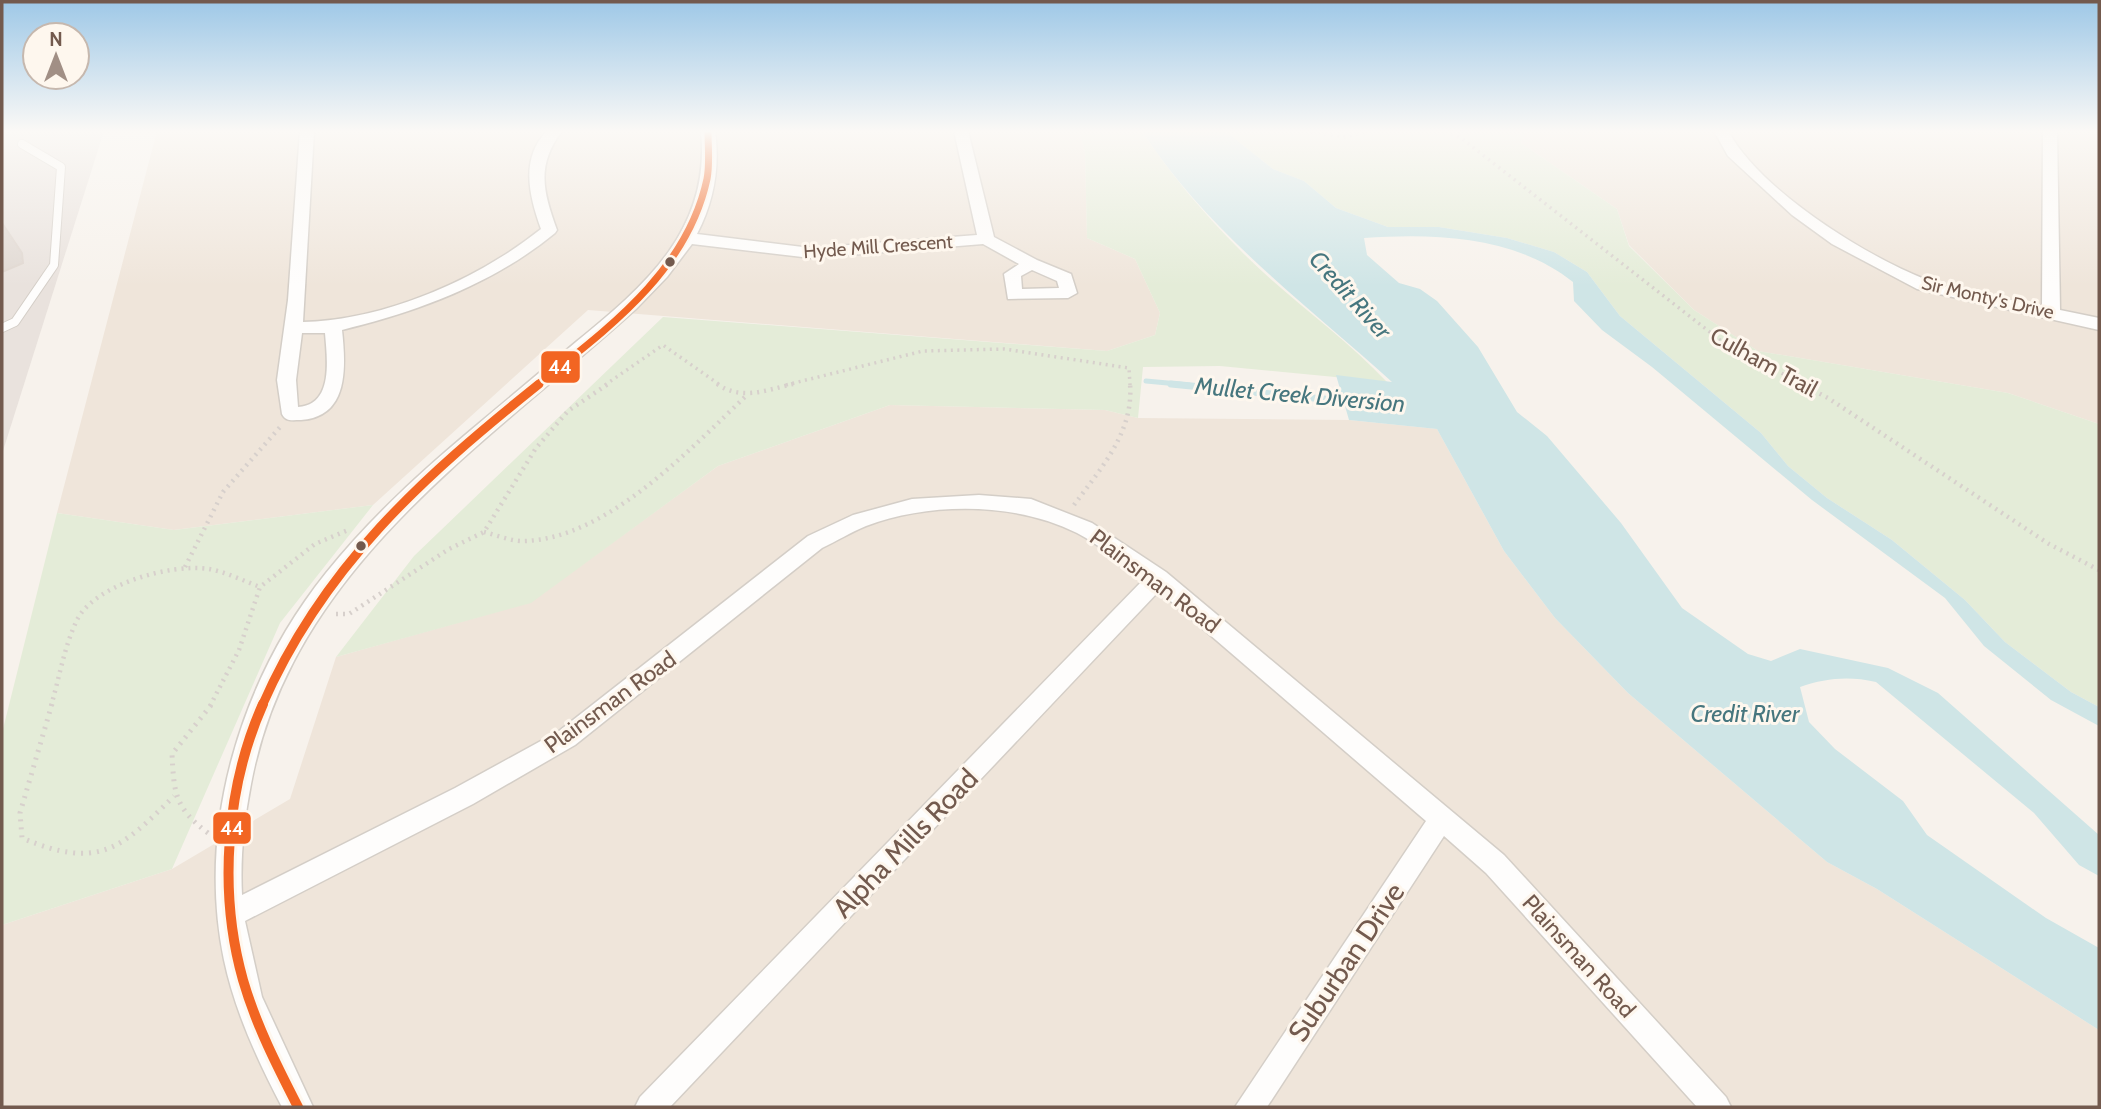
<svg xmlns="http://www.w3.org/2000/svg" width="2101" height="1109" font-family="Cabin,sans-serif">
  <style>
    .residential { fill: #efe5da }
    .industrial { fill: #e9e2dd }
    .green { fill: #e4ecd8 }
    .water { fill: #cfe5e6 }
    .lines { fill: none; stroke-linecap: round; stroke-linejoin: round }
    .stream-far1 { stroke: #cfe5e6; stroke-width: 5 }
    .stream { stroke: #cfe5e6; stroke-width: 7 }
    .building { fill: #e0d8d2; stroke: #dfd6cf; stroke-width: 2 }
    .lane-casing { stroke: #d4cec7; stroke-width: 10 }
    .street-casing { stroke: #d4cec7; stroke-width: 3 }
    .path-far2 { stroke: #d7d0cc; stroke-width: 3.5; stroke-dasharray: 2 4.5; stroke-linecap: butt }
    .path-far1 { stroke: #d7d0cc; stroke-width: 4.5; stroke-dasharray: 2 5; stroke-linecap: butt }
    .path { stroke: #d7d0cc; stroke-width: 5; stroke-dasharray: 2 6; stroke-linecap: butt }
    .lane { stroke: #fefdfc; stroke-width: 8 }
    .street { fill: #fefdfc; fill-rule: evenodd }
    .bus-1-far2-casing { stroke: #fef7ee; stroke-width: 11 }
    .bus-1-far1-casing { stroke: #fef7ee; stroke-width: 14 }
    .bus-1-casing { stroke: #fef7ee; stroke-width: 16 }
    .bus-1-far2 { stroke: #f26522; stroke-width: 7 }
    .bus-1-far1 { stroke: #f26522; stroke-width: 9 }
    .bus-1 { stroke: #f26522; stroke-width: 10 }
    .bus-dot { fill: #735a4e; stroke: #fef7ee; stroke-width: 2.5 }
    .labels { text-anchor: middle; stroke-width: 6; stroke-linejoin: round; paint-order: stroke }
    .far-street-label { font-size: 19px; fill: #735a4e; stroke: #fef7ee }
    .street-label { font-size: 23px; fill: #735a4e; stroke: #fef7ee }
    .water-label { font-size: 24px; font-style: italic; fill: #46767e; stroke: #fef7ee }
    .near-street-label { font-size: 28px; fill: #735a4e; stroke: #fef7ee }
    .line-badge { stroke: #fef7ee; stroke-width: 2.5 }
    .badge-label { font-size: 19px; text-anchor: middle; font-weight: bold; fill: #fff }
  </style>
  <rect width="100%" height="100%" fill="#f7f2ec"/>
  <path class="residential" d="M 157,131 L 1079,131 L 1085,152 L 1087,238 L 1135,259 L 1160,313 L 1155,335 L 1107,351 L 588,310 L 373,505 L 174,530 L 57,513 Z
    M 1526,131 L 2099,131 L 2099,424 L 2008,393 L 1758,351 L 1694,310 L 1629,245 L 1617,209 L 1521,143 Z
    M 890,405 L 1105,410 L 1138,418 L 1349,420 L 1437,429 L 1504,551 L 1555,618 L 1628,693 L 1827,862 L 1877,889 L 2099,1030 L 2099,1107 L 2,1107 L 2,925 L 172,869 L 290,799 L 336,657 L 531,602 L 718,466 Z"/>
  <path class="industrial" d="M 2,131 L 104,131 L 2,454 Z"/>
  <path class="green" d="M 1079,131 L 1142,131 C 1170,174 1204,214 1240,250 C 1286,297 1342,334 1387,382 L 1220,366 L 1143,367 L 1138,418 L 1105,410 L 890,405 L 718,466 L 531,603 L 336,657 L 414,556 L 663,317 L 1107,351 L 1155,335 L 1160,313 L 1135,259 L 1087,238 L 1085,152 Z
    M 1225,131 L 1526,131 L 1521,143 L 1617,209 L 1629,246 L 1694,310 L 1758,351 L 2008,393 L 2099,424 L 2099,707 L 2071,692 L 2005,642 L 1965,600 L 1892,540 L 1827,498 L 1788,466 L 1761,433 L 1620,316 L 1587,272 L 1554,252 L 1507,238 L 1439,227 L 1388,227 L 1336,208 L 1304,181 L 1273,169 Z
    M 373,505 L 280,623 L 172,869 L 2,925 L 2,733 L 57,513 L 174,530 Z"/>
  <path class="water" d="M 1142,131 L 1225,131 L 1273,169 L 1304,181 L 1336,208 L 1388,227 L 1439,227 L 1507,238 L 1554,252 L 1587,272 L 1620,316 L 1761,433 L 1788,466 L 1827,498 L 1892,540 L 1965,600 L 2005,642 L 2071,692 L 2099,707 L 2099,726 L 2051,700 L 1984,646 L 1945,598 L 1812,500 L 1652,367 L 1602,330 L 1574,301 L 1573,282 C 1515,236 1436,233 1364,238 L 1367,255 L 1399,283 L 1420,289 L 1437,301 L 1478,347 L 1517,412 L 1547,436 L 1621,523 L 1682,608 L 1748,654 L 1771,661 L 1800,649 L 1888,668 L 1938,693 L 2099,835 L 2099,876 L 2079,865 L 2034,813 L 1876,682 C 1849,676 1826,678 1800,687 L 1809,722 L 1835,749 L 1903,801 L 1927,835 L 2046,918 L 2099,948 L 2099,1030 L 1877,889 L 1827,862 L 1628,693 L 1555,618 L 1504,551 L 1437,429 L 1349,420 L 1336,375 L 1392,382 C 1303,301 1208,233 1142,131 Z"/>
  <g class="lines">
    <path class="stream-far1" d="M 1146,381 L 1189,385"/>
    <path class="stream" d="M 1171,384 L 1354,402"/>
  </g>
  <path class="building" d="M 2,223 L 22,253 L 23,263 L 2,272 Z"/>
  <g class="lines">
    <g class="lane-casing">
      <path id="lane" d="M 2,328 L 15,322 L 54,265 L 61,167 L 22,144"/>
    </g>
    <g class="street-casing">
      <path id="street" d="M 300,131 L 314,131 L 303,322 C 385,320 477,280 541,229 C 529,196 520,158 547,131 L 562,131 C 536,165 543,192 557,230 L 555,233 C 493,284 419,311 342,330 C 346,367 349,417 301,420 C 292,420 286,422 282,414 L 277,380 L 288,300 ZM 302,333 L 325,333 C 327,358 334,405 298,407 L 296,380 Z
        M 701,131 L 715,131 C 720,168 714,201 697,234 L 811,248 L 977,235 L 954,131 L 968,131 L 994,237 L 1037,260 L 1071,274 L 1077,293 L 1068,298 L 1008,299 L 1004,274 L 1019,264 L 983,244 L 811,258 L 692,244 L 667,277 L 636,309 C 485,446 291,568 251,784 C 244,820 240,858 242,895 L 455,788 L 559,731 L 808,536 L 853,515 L 912,499 L 979,495 L 1031,499 L 1092,523 L 1166,572 L 1504,855 L 1726,1097 L 1731,1107 L 1697,1107 L 1486,873 L 1444,836 L 1267,1107 L 1235,1107 L 1426,821 L 1159,591 L 670,1107 L 635,1107 L 640,1097 L 1144,579 C 1122,564 1100,545 1077,533 C 1015,502 930,502 866,526 C 851,532 837,541 822,548 L 575,745 L 473,804 L 245,921 L 262,997 L 313,1107 L 282,1107 C 258,1061 235,1012 224,960 C 196,826 241,679 326,573 C 370,518 423,470 477,425 C 510,397 543,370 576,342 C 646,285 711,229 701,131 ZM 1032,270 L 1057,281 L 1059,288 L 1022,289 L 1021,276 Z
        M 1714,131 L 1728,131 C 1761,191 1864,255 1927,280 C 1960,294 2007,298 2042,306 L 2043,131 L 2057,131 L 2060,310 L 2099,318 L 2099,330 L 1917,289 L 1832,244 L 1792,215 L 1728,156 Z"/>
    </g>
    <path class="path-far2" d="M 1305,131 L 1343,137 L 1371,131
      M 1445,131 L 1461,138 L 1724,343 L 1804,385
      M 605,385 L 663,345 L 720,385
      M 786,385 L 923,351 L 1004,349 L 1129,368 L 1130,385"/>
    <path class="path-far1" d="M 717,384 C 742,401 766,390 793,384
      M 1801,384 L 1828,398 L 2049,544 L 2099,570
      M 1074,505 C 1101,468 1134,432 1130,384
      M 484,532 C 497,535 512,542 526,541 C 609,537 690,449 747,395
      M 185,567 L 223,492 L 280,427
      M 336,614 L 349,614 L 449,549 L 484,532 L 536,448 L 568,411 L 608,384
      M 51,706 C 59,679 64,648 76,622 C 92,585 171,563 209,569 C 226,572 244,581 260,587
      M 210,706 L 239,650 L 260,587 L 315,544 L 348,530"/>
    <path class="path" d="M 52,704 L 20,813 L 22,838 C 98,870 120,850 174,796
      M 208,833 C 175,808 174,794 172,754 L 212,704"/>
    <use href="#lane" class="lane"/>
    <use href="#street" class="street"/>
    <g class="bus-1-far2-casing">
      <path id="bus-1-far2" d="M 537,385 C 607,329 687,272 707,179 C 710,164 708,146 708,131"/>
    </g>
    <g class="bus-1-far1-casing">
      <path id="bus-1-far1" d="M 262,706 C 323,566 423,477 539,384"/>
    </g>
    <g class="bus-1-casing">
      <path id="bus-1" d="M 263,704 C 226,787 218,892 243,980 C 256,1025 277,1066 298,1107"/>
    </g>
    <use href="#bus-1-far2" class="bus-1-far2"/>
    <use href="#bus-1-far1" class="bus-1-far1"/>
    <use href="#bus-1" class="bus-1"/>
  </g>
  <linearGradient id="sky" x2="0" y2="1"><stop stop-color="#9ec8e7"/><stop offset="0.46" stop-color="#fbf9f6"/><stop offset="1" stop-color="#fbf9f6" stop-opacity="0"/></linearGradient>
  <rect width="2101" height="286" fill="url(#sky)"/>
  <g class="bus-dot">
    <circle cx="670" cy="262" r="6"/>
    <circle cx="361" cy="546" r="6"/>
  </g>
  <g class="labels">
    <g class="far-street-label">
      <text transform="translate(878 246) rotate(-4)" y="7">Hyde Mill Crescent</text>
      <text transform="translate(1988 297) rotate(13)" y="7">Sir Monty's Drive</text>
    </g>
    <g class="street-label">
      <text transform="translate(1764 362) rotate(29)" y="8">Culham Trail</text>
      <text transform="translate(1155 581) rotate(37)" y="8">Plainsman Road</text>
      <text transform="translate(610 702) rotate(-36)" y="8">Plainsman Road</text>
      <text transform="translate(1579 956) rotate(48)" y="8">Plainsman Road</text>
    </g>
    <g class="water-label">
      <text transform="translate(1350 295) rotate(48)" y="8">Credit River</text>
      <text transform="translate(1300 395) rotate(5)" y="8">Mullet Creek Diversion</text>
      <text x="1745" y="722">Credit River</text>
    </g>
    <g class="near-street-label">
      <text transform="translate(905 843) rotate(-46)" y="10">Alpha Mills Road</text>
      <text transform="translate(1346 962) rotate(-56)" y="10">Suburban Drive</text>
    </g>
  </g>
  <g class="line-badge">
    <rect x="540" y="350" width="41" height="34" rx="7" fill="#f26522"/>
    <rect x="212" y="811" width="40" height="34" rx="7" fill="#f26522"/>
  </g>
  <g class="badge-label">
    <text x="560" y="374">44</text>
    <text x="232" y="835">44</text>
  </g>
  <rect width="2101" height="1109" fill="none" stroke="#735a4e" stroke-width="7"/>
  <g transform="translate(56 56)"><circle r="33" fill="#fef7ee" stroke="#c6b8ae" stroke-width="2"/>
  <path d="M0-5L12 26L0 18L-12 26Z" fill="#a18f85"/>
  <text y="-10" font-size="19" font-weight="bold" text-anchor="middle" fill="#735a4e">N</text>
  </g>
</svg>
